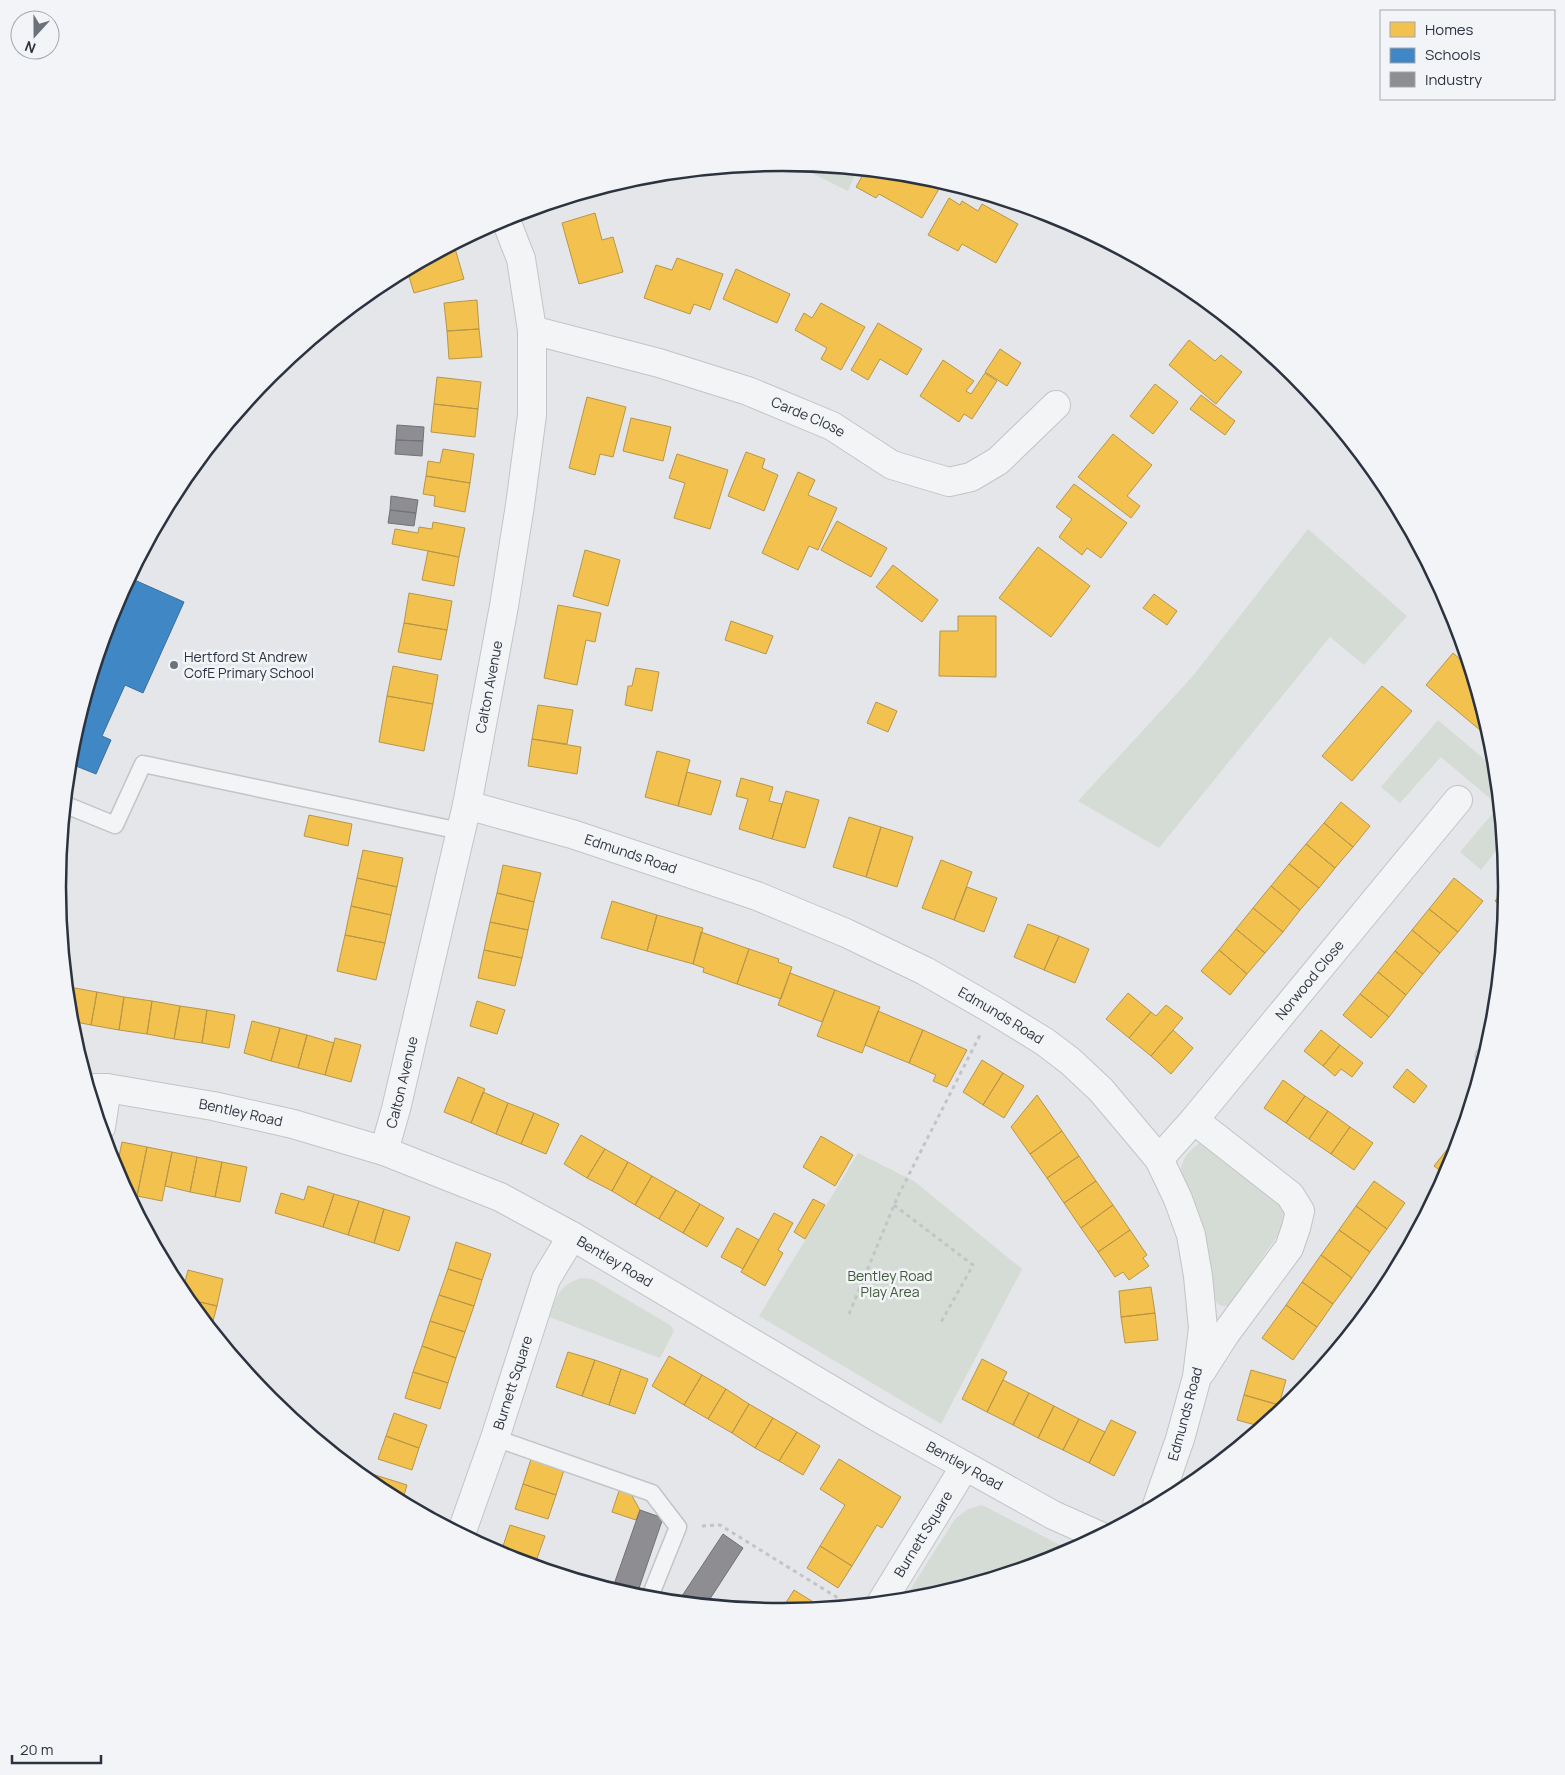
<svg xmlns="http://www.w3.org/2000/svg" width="1565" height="1775" font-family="Manrope,sans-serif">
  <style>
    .green { fill: #d5dcd5 }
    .homes { fill: #f2c14e; stroke: #b7964a }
    .schools { fill: #3f88c5; stroke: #396e9d }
    .industry { fill: #8d8d92; stroke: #707279 }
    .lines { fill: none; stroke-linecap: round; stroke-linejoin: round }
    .lane-casing { stroke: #c2c4c7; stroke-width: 19 }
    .street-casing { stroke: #c2c4c7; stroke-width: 30 }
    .path { stroke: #c3c4c8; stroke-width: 3; stroke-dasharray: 4 4; stroke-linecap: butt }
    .lane { stroke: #f3f4f5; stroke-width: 16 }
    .street { stroke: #f3f4f5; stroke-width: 28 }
    .poi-dot { fill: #6c727b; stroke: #f2f4f7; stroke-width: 2 }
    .labels { text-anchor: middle; stroke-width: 5; stroke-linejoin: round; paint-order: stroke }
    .street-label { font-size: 14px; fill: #2c3340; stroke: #f2f4f7 }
    .poi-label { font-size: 14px; fill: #2c3340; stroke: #f2f4f7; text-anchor: start }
    .park-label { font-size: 14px; fill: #405b3a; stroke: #f2f4f7 }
    .rim { fill: none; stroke: #2c3340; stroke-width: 2.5 }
  </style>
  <rect width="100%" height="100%" fill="#e4e6e9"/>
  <path class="green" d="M 791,163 L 857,170 L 848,191 Z
    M 1308,529 L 1407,616 L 1364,665 L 1330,637 L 1159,848 L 1078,801 L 1192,677 Z
    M 1438,720 L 1496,769 L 1503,842 L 1481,870 L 1460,852 L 1499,806 L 1441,757 L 1400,803 L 1381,787 Z
    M 1204,1140 L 1283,1204 L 1284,1215 L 1282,1229 L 1229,1306 C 1221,1307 1218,1305 1214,1299 L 1180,1175 C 1181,1158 1190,1149 1204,1140 Z
    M 858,1153 L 914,1181 L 1022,1269 L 941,1424 L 759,1316 Z
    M 581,1278 L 592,1279 L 670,1325 L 674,1331 L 660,1358 L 549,1317 C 557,1296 558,1286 581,1278 Z
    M 982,1505 L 1072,1551 L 1060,1557 L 924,1599 L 903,1601 L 955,1519 L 968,1509 Z"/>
  <path class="homes" d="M 865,171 L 924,176 L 943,182 L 922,218 L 879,194 L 876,198 L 856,187 Z
    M 949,198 L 960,205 L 962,201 L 978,211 L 982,204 L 1018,224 L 996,263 L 962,244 L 958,251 L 928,235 Z
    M 595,213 L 602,240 L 613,237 L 623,272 L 579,284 L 562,223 Z
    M 454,245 L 464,279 L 414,293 L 407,270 Z
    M 677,258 L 723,274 L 710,310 L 694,304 L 690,314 L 644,298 L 656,265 L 672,270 Z
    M 736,269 L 790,294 L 777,323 L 723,299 Z
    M 477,300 L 479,329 L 447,331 L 444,303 Z
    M 821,303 L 865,327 L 841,370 L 821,359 L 827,348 L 795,330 L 804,313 L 812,318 Z
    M 878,323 L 922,349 L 907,375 L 880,359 L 868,380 L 851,370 Z
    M 479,329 L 482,357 L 449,359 L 447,331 Z
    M 1189,340 L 1215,361 L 1221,355 L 1242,372 L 1216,404 L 1169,365 Z
    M 1000,349 L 1021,363 L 1007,386 L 985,372 Z
    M 943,360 L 974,381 L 966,391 L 971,394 L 985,373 L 997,381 L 972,419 L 964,414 L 959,422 L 920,396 Z
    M 437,377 L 481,382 L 478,409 L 434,404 Z
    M 1155,384 L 1178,402 L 1153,434 L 1130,416 Z
    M 1201,395 L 1235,421 L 1225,435 L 1190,409 Z
    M 587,397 L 626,407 L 613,457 L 600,454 L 595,475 L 569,468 Z
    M 434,404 L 478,409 L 475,437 L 431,432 Z
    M 631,418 L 671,427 L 663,461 L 623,451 Z
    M 1113,434 L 1152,465 L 1127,496 L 1140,506 L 1131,518 L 1078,477 Z
    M 443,449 L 474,454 L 470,483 L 426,476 L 428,461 L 440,463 Z
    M 746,452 L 765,459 L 762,468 L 778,475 L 764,511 L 728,496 Z
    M 677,454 L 728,470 L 710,529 L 674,518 L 685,483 L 669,478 Z
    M 798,472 L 815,480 L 808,495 L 837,508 L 818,550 L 809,546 L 798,570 L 762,553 Z
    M 426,476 L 470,483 L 465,512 L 434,506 L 435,496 L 423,494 Z
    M 1074,484 L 1127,523 L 1101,558 L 1087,548 L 1082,555 L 1059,537 L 1072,519 L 1056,507 Z
    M 837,521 L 887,548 L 871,577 L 821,550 Z
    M 433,522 L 465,528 L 459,557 L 392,544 L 395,529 L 418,533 L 419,527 L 432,529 Z
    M 1038,547 L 1090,586 L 1051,637 L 999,598 Z
    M 585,550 L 620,560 L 608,606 L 573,596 Z
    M 428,551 L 459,557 L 454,586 L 422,580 Z
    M 893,565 L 938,600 L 922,622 L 876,587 Z
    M 409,593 L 452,601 L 447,630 L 404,623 Z
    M 1154,594 L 1177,611 L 1167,625 L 1143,608 Z
    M 558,605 L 601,613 L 595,642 L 586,640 L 577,685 L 544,678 Z
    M 958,616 L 996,616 L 996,677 L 939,676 L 940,631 L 958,631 Z
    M 731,621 L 773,636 L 766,654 L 725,640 Z
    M 404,623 L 447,630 L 441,660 L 398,652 Z
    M 1453,653 L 1469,667 L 1492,740 L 1426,685 Z
    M 393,666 L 438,675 L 433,704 L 387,696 Z
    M 636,668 L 659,672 L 652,711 L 625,705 L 628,686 L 632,686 Z
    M 1382,686 L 1412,711 L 1352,781 L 1322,756 Z
    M 387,696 L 433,704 L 424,751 L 379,742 Z
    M 876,702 L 897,711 L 888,732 L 867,723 Z
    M 538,705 L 573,710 L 567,744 L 532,739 Z
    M 532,739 L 581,747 L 577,774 L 528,766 Z
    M 657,751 L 690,760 L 678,806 L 645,797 Z
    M 687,772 L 721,781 L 711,815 L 678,806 Z
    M 741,778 L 773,787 L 769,801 L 782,804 L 772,839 L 739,829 L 748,799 L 736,796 Z
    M 786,791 L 819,800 L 805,848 L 772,839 Z
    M 1341,802 L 1370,826 L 1353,847 L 1324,823 Z
    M 309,815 L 352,824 L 348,846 L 304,836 Z
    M 849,817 L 881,827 L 866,877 L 833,867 Z
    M 1324,823 L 1353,847 L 1335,868 L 1306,844 Z
    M 881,827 L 913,837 L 897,887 L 866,877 Z
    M 1306,844 L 1335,868 L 1319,888 L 1289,864 Z
    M 363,850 L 403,858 L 397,887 L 357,878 Z
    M 941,860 L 972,872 L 954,920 L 922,908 Z
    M 1289,864 L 1319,888 L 1300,910 L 1271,886 Z
    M 503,865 L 541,873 L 534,902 L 497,893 Z
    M 357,878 L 397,887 L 391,915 L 351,906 Z
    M 1454,878 L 1483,901 L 1458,932 L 1429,909 Z
    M 1507,885 L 1507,888 L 1505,910 L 1495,901 Z
    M 1271,886 L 1300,910 L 1283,932 L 1253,908 Z
    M 967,887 L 997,898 L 984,932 L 954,920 Z
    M 497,893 L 534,902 L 528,930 L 490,922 Z
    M 612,901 L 657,915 L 647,951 L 601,938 Z
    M 351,906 L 391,915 L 385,943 L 345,935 Z
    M 1253,908 L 1283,932 L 1265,953 L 1236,929 Z
    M 1429,909 L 1458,932 L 1440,953 L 1412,930 Z
    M 657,915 L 703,928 L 693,964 L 647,951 Z
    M 490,922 L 528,930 L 522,958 L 484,950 Z
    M 1028,924 L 1059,936 L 1044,970 L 1014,957 Z
    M 1236,929 L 1265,953 L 1247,974 L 1219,950 Z
    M 1412,930 L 1440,953 L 1423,974 L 1395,951 Z
    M 701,932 L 749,949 L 737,984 L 703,972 L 704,968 L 693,964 Z
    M 345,935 L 385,943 L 376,980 L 337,971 Z
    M 1059,936 L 1089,949 L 1075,983 L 1044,970 Z
    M 749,949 L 779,959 L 778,962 L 792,967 L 781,999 L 737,984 Z
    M 484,950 L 522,958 L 515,986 L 478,978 Z
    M 1219,950 L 1247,974 L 1230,995 L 1201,971 Z
    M 1395,951 L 1423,974 L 1406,995 L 1378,972 Z
    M 1378,972 L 1406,995 L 1389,1017 L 1360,994 Z
    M 790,973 L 835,990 L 822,1022 L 778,1005 Z
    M 69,987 L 97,992 L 91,1025 L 71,1021 L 68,995 Z
    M 835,990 L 880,1007 L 862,1053 L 817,1036 Z
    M 97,992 L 124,997 L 119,1030 L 91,1025 Z
    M 1128,993 L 1151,1012 L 1129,1038 L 1106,1019 Z
    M 1360,994 L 1389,1017 L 1371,1038 L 1343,1015 Z
    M 124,997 L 152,1001 L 147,1034 L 119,1030 Z
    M 152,1001 L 180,1006 L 174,1039 L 147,1034 Z
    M 477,1001 L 505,1010 L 497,1034 L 470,1026 Z
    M 1166,1005 L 1183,1018 L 1151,1056 L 1129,1038 L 1151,1012 L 1156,1016 Z
    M 180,1006 L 207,1010 L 202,1043 L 174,1039 Z
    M 207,1010 L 235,1015 L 229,1048 L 202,1043 Z
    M 878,1011 L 923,1030 L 909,1063 L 865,1045 Z
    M 252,1021 L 280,1028 L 271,1061 L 244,1053 Z
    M 280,1028 L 307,1035 L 298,1068 L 271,1061 Z
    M 923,1030 L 967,1050 L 947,1087 L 933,1081 L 936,1075 L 909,1063 Z
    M 1173,1030 L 1193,1048 L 1171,1074 L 1151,1056 Z
    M 1321,1030 L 1340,1045 L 1323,1066 L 1304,1051 Z
    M 307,1035 L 334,1043 L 325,1075 L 298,1068 Z
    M 335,1038 L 361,1045 L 351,1082 L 325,1075 Z
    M 1340,1045 L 1363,1063 L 1352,1077 L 1341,1069 L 1335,1076 L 1323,1066 Z
    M 982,1060 L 1003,1073 L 983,1105 L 963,1092 Z
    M 1407,1069 L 1427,1086 L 1414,1103 L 1393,1087 Z
    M 1003,1073 L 1024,1086 L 1004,1118 L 983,1105 Z
    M 458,1077 L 485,1089 L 471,1123 L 444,1112 Z
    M 1283,1080 L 1305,1096 L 1286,1123 L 1264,1108 Z
    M 483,1092 L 508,1103 L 496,1134 L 471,1123 Z
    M 1037,1095 L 1062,1131 L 1030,1154 L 1011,1127 Z
    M 1305,1096 L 1328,1111 L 1309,1139 L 1286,1123 Z
    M 508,1103 L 534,1113 L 521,1144 L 496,1134 Z
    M 1328,1111 L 1350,1127 L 1331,1154 L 1309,1139 Z
    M 534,1113 L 559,1124 L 546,1154 L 521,1144 Z
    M 1350,1127 L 1373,1143 L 1354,1170 L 1331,1154 Z
    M 1463,1129 L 1456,1153 L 1449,1147 Z
    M 1062,1131 L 1079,1156 L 1047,1178 L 1030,1154 Z
    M 581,1135 L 605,1149 L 587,1178 L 564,1164 Z
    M 821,1136 L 853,1155 L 835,1186 L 803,1167 Z
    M 122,1142 L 147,1147 L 137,1196 L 129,1195 L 116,1171 Z
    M 147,1147 L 172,1152 L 162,1201 L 137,1196 Z
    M 1449,1147 L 1456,1153 L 1447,1176 L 1434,1166 Z
    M 605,1149 L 628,1162 L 612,1191 L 587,1178 Z
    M 172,1152 L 197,1157 L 190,1192 L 165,1186 Z
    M 1079,1156 L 1096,1181 L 1064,1203 L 1047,1178 Z
    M 197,1157 L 222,1162 L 215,1197 L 190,1192 Z
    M 222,1162 L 247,1167 L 240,1202 L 215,1197 Z
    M 628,1162 L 652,1176 L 635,1205 L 612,1191 Z
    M 652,1176 L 676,1190 L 659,1219 L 635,1205 Z
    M 1096,1181 L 1113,1205 L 1081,1228 L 1064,1203 Z
    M 1374,1181 L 1405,1203 L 1387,1229 L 1356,1206 Z
    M 308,1186 L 334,1194 L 323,1227 L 275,1213 L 281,1193 L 304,1200 Z
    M 676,1190 L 700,1204 L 683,1233 L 659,1219 Z
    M 334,1194 L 359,1201 L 348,1235 L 323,1227 Z
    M 813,1199 L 825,1205 L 805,1239 L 794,1232 Z
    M 359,1201 L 384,1209 L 374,1243 L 348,1235 Z
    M 700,1204 L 724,1218 L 707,1247 L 683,1233 Z
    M 1113,1205 L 1130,1230 L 1098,1252 L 1081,1228 Z
    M 1356,1206 L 1387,1229 L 1370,1252 L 1339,1230 Z
    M 384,1209 L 410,1217 L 399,1251 L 374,1243 Z
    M 774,1213 L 793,1223 L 778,1250 L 783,1253 L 765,1286 L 741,1272 Z
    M 737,1228 L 759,1240 L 743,1269 L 721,1257 Z
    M 1130,1230 L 1147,1255 L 1143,1258 L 1149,1266 L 1129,1280 L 1123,1272 L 1115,1277 L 1098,1252 Z
    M 1339,1230 L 1370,1252 L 1352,1278 L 1321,1255 Z
    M 456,1242 L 491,1254 L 482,1280 L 448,1269 Z
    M 1321,1255 L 1352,1278 L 1333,1304 L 1302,1282 Z
    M 448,1269 L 482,1280 L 474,1306 L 439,1295 Z
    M 188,1270 L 223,1279 L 217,1306 L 187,1299 L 182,1293 Z
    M 1302,1282 L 1333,1304 L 1317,1327 L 1286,1305 Z
    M 1151,1287 L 1155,1313 L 1121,1317 L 1119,1291 Z
    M 439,1295 L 474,1306 L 465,1332 L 430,1321 Z
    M 187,1299 L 217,1306 L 211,1329 Z
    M 1286,1305 L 1317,1327 L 1293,1360 L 1262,1338 Z
    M 1155,1313 L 1158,1340 L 1125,1343 L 1121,1317 Z
    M 430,1321 L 465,1332 L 456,1358 L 422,1346 Z
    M 422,1346 L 456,1358 L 448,1383 L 413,1372 Z
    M 568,1352 L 595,1360 L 582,1396 L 556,1387 Z
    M 669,1356 L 702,1375 L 684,1405 L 652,1386 Z
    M 982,1359 L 1007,1372 L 987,1412 L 962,1399 Z
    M 595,1360 L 621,1369 L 609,1405 L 582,1396 Z
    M 621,1369 L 648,1379 L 635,1414 L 609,1405 Z
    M 1251,1370 L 1286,1380 L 1279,1405 L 1244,1395 Z
    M 413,1372 L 448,1383 L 440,1409 L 405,1398 Z
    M 702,1375 L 726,1389 L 708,1419 L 684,1405 Z
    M 1003,1380 L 1029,1393 L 1013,1425 L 987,1412 Z
    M 726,1389 L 749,1404 L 732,1433 L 708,1419 Z
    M 1029,1393 L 1054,1406 L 1038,1438 L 1013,1425 Z
    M 1244,1395 L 1279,1405 L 1275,1417 L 1263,1427 L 1237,1420 Z
    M 749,1404 L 773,1418 L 755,1448 L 732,1433 Z
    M 1054,1406 L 1079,1419 L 1063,1450 L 1038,1438 Z
    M 394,1413 L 427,1425 L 419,1448 L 386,1436 Z
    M 773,1418 L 797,1432 L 779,1461 L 755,1448 Z
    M 1079,1419 L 1105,1432 L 1089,1463 L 1063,1450 Z
    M 1111,1420 L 1136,1432 L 1114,1476 L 1089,1463 Z
    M 797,1432 L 820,1446 L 803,1475 L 779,1461 Z
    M 386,1436 L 419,1448 L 412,1470 L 378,1459 Z
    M 531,1459 L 564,1470 L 556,1495 L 523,1484 Z
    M 839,1459 L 901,1497 L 882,1528 L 877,1525 L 852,1566 L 820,1546 L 845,1505 L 820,1489 Z
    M 372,1474 L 407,1485 L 402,1502 L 379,1490 L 370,1482 Z
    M 523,1484 L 556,1495 L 548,1519 L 515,1509 Z
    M 621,1485 L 627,1487 L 640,1510 L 636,1520 L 612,1512 Z
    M 510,1525 L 545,1536 L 536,1561 L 502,1549 Z
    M 820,1546 L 852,1566 L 838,1588 L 807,1568 Z
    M 502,1549 L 536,1561 L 534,1566 L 505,1557 L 500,1555 Z
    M 794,1590 L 823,1608 L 780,1612 Z"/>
  <path class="schools" d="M 130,578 L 184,602 L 143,693 L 125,685 L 102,736 L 111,740 L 96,774 L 76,766 L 69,782 L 71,746 L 113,610 Z"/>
  <path class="industry" d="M 397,425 L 424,427 L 423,441 L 396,440 Z
    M 396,440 L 423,441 L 422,456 L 395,454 Z
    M 391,496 L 418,500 L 416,513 L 390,510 Z
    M 390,510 L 416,513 L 414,526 L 388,523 Z
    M 640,1510 L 663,1518 L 636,1597 L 612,1590 Z
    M 723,1534 L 743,1548 L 706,1605 L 678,1602 Z"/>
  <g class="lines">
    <g class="lane-casing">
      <path id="lane" d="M 66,805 L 115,825 L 143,764 L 460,831
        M 1484,1056 L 1485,1057
        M 495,1438 L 652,1493 L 678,1527 L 649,1599"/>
    </g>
    <g class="street-casing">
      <g id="street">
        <path id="s1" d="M 532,330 L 659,363 L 748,391 L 832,426 L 892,465 L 949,482 L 971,477 L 998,461 L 1056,405"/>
        <path id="s2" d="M 467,805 L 572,834 L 757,896 L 846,933 L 925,971 L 993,1010 L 1045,1042 L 1070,1061 L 1101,1090 L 1159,1159 L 1178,1199 L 1191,1235 L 1198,1276 L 1203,1328 L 1197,1377 L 1180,1439 L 1157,1505"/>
        <path id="s3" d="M 89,1088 L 107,1088 L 213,1106 L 293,1124 L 384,1151 L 500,1197 L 572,1236 L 877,1417 L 1053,1515 L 1100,1536"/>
        <path d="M 1194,1120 L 1290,1195 L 1300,1211 L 1296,1228 L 1289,1248 L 1226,1333 L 1201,1372"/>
        <path d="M 101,1127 L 107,1088"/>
        <path id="s4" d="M 384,1151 L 396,1109 L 467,805 L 504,606 L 520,505 L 532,415 L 532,330 L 521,259 L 505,218"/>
        <path id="s5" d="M 1159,1159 L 1194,1120 L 1458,800"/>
        <path id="s6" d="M 461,1534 L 495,1438 L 546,1279 L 572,1236"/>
        <path id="s7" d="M 881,1603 L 965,1466"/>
      </g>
    </g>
    <path class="path" d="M 894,1205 L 973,1265 L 940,1324
      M 849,1314 L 897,1198 L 980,1035
      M 702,1526 L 720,1525 L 851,1606"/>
    <use href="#lane" class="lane"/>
    <use href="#street" class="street"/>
  </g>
  <circle class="poi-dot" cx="174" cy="665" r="5"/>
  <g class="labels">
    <g class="street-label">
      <text dy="5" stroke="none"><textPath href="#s1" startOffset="290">Carde Close</textPath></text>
      <text dy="5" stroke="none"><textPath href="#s4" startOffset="476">Calton Avenue</textPath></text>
      <text dy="5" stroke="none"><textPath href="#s2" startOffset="171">Edmunds Road</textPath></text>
      <text dy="5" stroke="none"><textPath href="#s5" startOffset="234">Norwood Close</textPath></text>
      <text dy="5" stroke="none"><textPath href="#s2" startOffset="576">Edmunds Road</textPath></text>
      <text dy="5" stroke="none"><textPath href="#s4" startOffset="71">Calton Avenue</textPath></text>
      <text dy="5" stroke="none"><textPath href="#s3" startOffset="154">Bentley Road</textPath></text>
      <text dy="5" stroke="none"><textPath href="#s3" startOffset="559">Bentley Road</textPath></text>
      <text dy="5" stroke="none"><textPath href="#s6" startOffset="160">Burnett Square</textPath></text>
      <text transform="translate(1185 1414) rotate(-75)" y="5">Edmunds Road</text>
      <text dy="5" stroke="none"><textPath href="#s3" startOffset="964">Bentley Road</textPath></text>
      <text dy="5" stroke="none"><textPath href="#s7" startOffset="81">Burnett Square</textPath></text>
    </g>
    <g class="poi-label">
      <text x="184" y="662">Hertford St Andrew<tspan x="184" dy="16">CofE Primary School</tspan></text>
    </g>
    <g class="park-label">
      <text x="890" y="1281">Bentley Road<tspan x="890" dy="16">Play Area</tspan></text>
    </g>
  </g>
  <path d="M0 0H1565V1775H0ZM66 887a716 716 0 1 1 1432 0a716 716 0 1 1-1432 0Z" fill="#f2f4f7" fill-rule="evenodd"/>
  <path class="rim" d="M66 887a716 716 0 1 1 1432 0a716 716 0 1 1-1432 0Z"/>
  <rect x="1380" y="10" width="175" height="90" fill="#f2f4f7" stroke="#a3a7ae"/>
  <rect x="1390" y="22" width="25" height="15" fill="#f2c14e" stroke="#a3a7ae"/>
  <text x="1425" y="35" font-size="15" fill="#2c3340">Homes</text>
  <rect x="1390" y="48" width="25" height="15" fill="#3f88c5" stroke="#a3a7ae"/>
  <text x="1425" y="60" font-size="15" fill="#2c3340">Schools</text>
  <rect x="1390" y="72" width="25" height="15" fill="#8d8d92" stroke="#a3a7ae"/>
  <text x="1425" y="85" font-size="15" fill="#2c3340">Industry</text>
  <g transform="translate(35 35) rotate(201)"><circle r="24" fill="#f2f4f7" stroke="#a3a7ae"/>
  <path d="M0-4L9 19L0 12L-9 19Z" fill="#6c727b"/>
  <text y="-8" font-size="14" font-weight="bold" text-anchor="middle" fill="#2c3340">N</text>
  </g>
  <path d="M12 1755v8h89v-8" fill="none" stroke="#2c3340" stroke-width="2.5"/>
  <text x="20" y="1755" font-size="15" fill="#2c3340" stroke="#f2f4f7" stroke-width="4" paint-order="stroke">20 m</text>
</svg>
